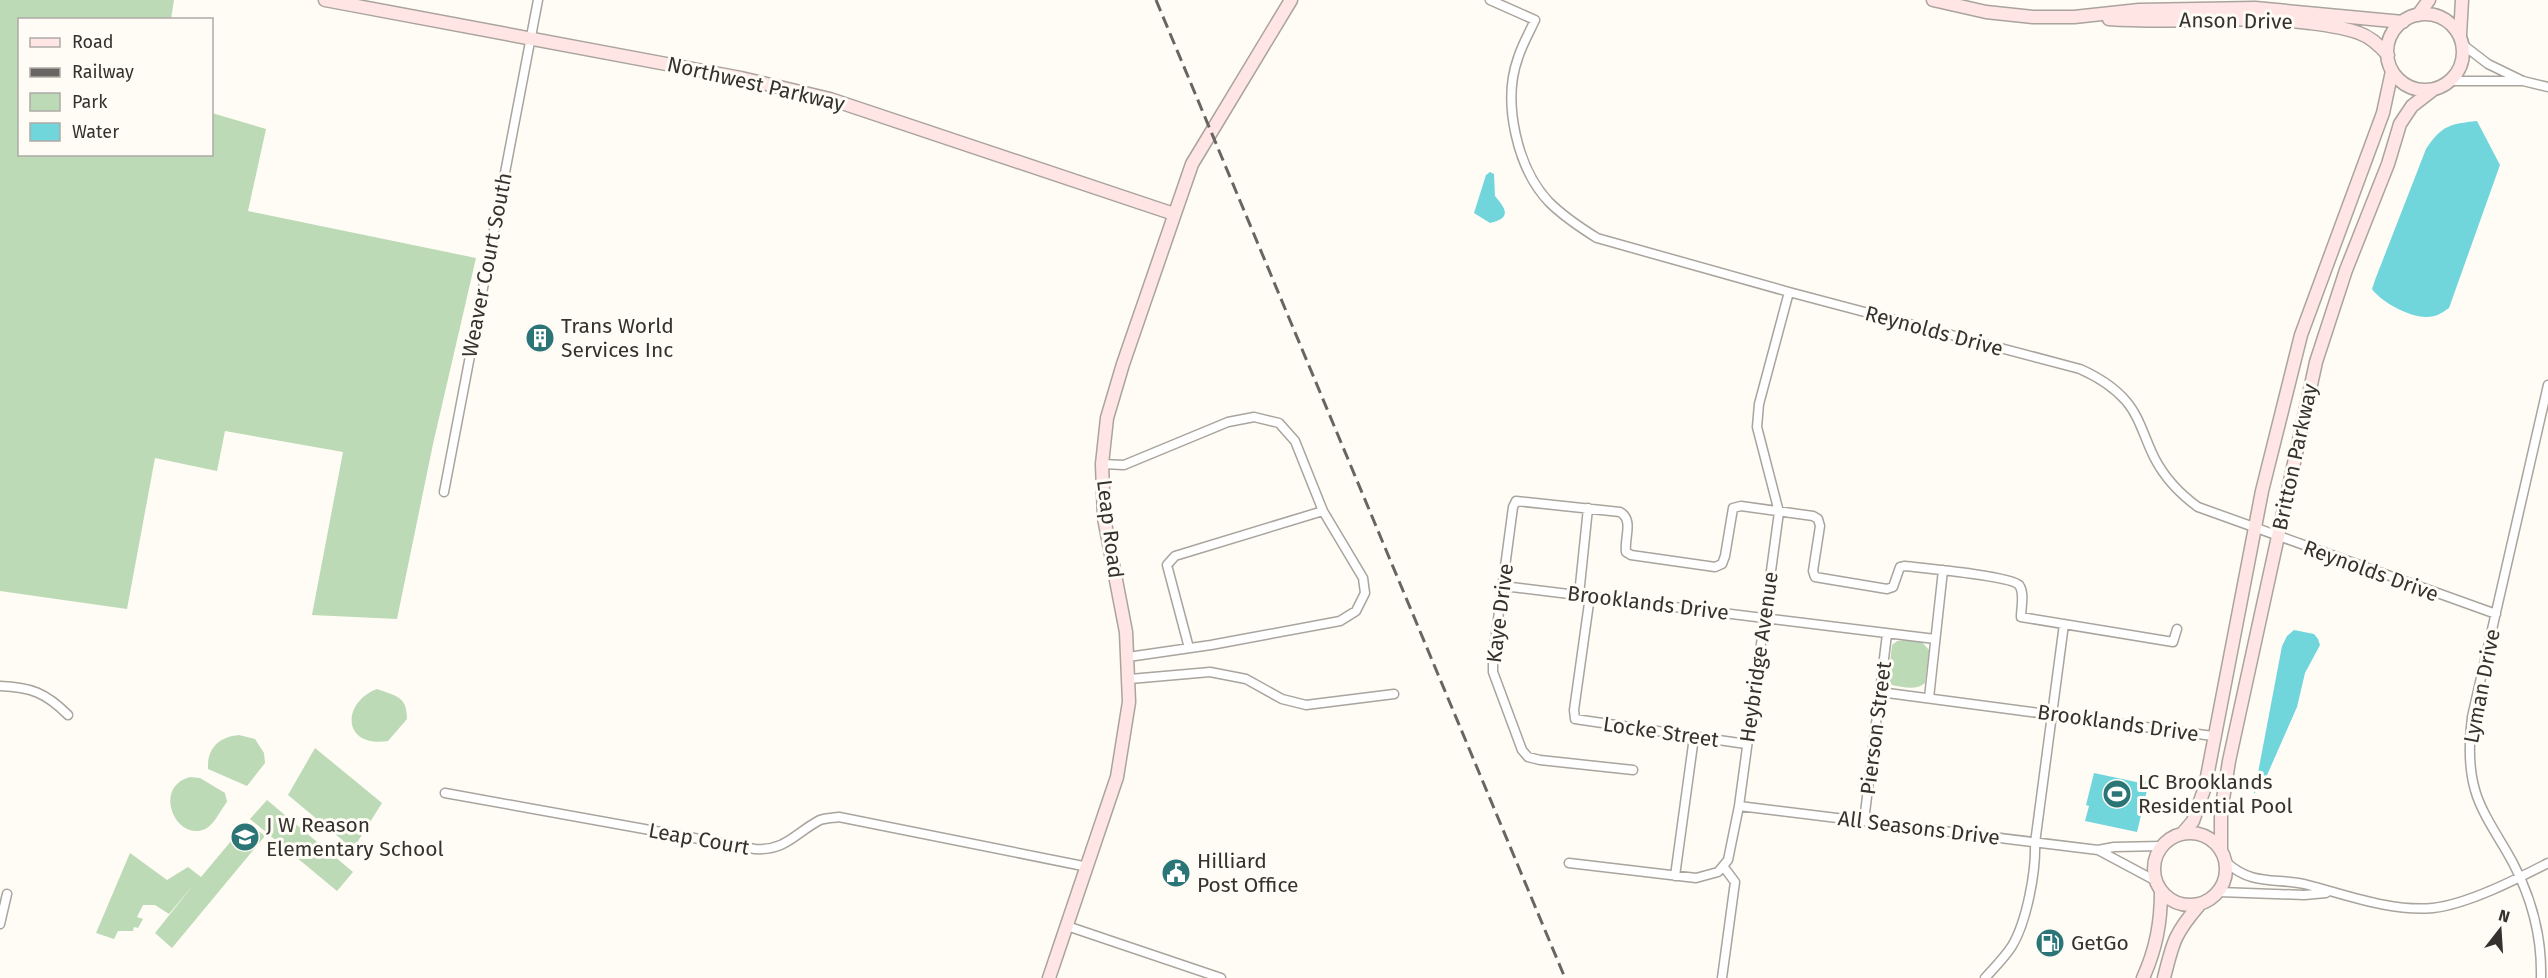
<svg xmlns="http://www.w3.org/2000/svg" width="2548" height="978" font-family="'Fira Sans',sans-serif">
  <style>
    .green { fill: #bcdab5 }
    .water { fill: #70d6dc }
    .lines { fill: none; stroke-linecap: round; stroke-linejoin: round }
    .street-casing { stroke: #a9a49d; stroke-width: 11 }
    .secondary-casing { stroke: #a9a49d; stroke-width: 15 }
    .street { stroke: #fff; stroke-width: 8 }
    .secondary { stroke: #ffe5e4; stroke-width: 12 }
    .rail { stroke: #686662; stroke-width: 3; stroke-dasharray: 12 6; stroke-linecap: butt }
    .labels { text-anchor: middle; stroke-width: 6; stroke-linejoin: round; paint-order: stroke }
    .street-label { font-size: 21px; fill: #34322f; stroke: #fffbf5 }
    .poi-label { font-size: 21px; fill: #34322f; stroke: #fffbf5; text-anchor: start }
  </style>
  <rect width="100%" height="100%" fill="#fffbf5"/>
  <path class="green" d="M 0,0 L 174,0 L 171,19 L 20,20 L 20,154 L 212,154 L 212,113 L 266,129 L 248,211 L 476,258 L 433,444 L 397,619 L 312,615 L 343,452 L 225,431 L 217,471 L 155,458 L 127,609 L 0,591 Z
    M 1908,640 L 1921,641 L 1929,650 L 1925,683 C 1916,691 1903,687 1892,685 L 1888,681 L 1892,645 L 1897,641 Z
    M 377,689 C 396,696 407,696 407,719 L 388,741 C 341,748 342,702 377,689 Z
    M 239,735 L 255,739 L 264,753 L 265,763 L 247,786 L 208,769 C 207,748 219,737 239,735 Z
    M 315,748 L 382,803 L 353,849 L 288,795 Z
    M 190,777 L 200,778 L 225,793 L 227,802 C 221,809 215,823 207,828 C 177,845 151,787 190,777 Z
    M 267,800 L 353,872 L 337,891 L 250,819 Z
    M 247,822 L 265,836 L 172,948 L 155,933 L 195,883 L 169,914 L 155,905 L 143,905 L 137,917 L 143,919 L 138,928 L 134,927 L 133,931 L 118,931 L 114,939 L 96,933 L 130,853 L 167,880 L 188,867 L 201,877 Z"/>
  <path class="water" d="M 2477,121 L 2500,165 L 2449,308 C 2442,313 2436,317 2427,317 C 2411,318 2381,302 2372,289 L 2375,280 L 2426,149 C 2442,125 2450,124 2477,121 Z
    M 1490,172 L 1494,174 L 1495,196 C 1506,209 1512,218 1490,223 L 1474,213 L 1486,175 Z
    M 2294,630 L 2314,634 L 2318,639 L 2320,645 L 2305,673 L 2297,707 L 2264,782 L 2254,794 L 2282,646 L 2287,636 Z
    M 2094,773 L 2141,783 L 2142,781 L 2149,782 L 2137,832 L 2085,821 L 2089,806 L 2086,805 Z"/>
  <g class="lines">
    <g class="street-casing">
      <path id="street" d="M 1490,0 L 1535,20 C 1529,33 1522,45 1518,58 C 1502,102 1517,168 1549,202 C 1563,216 1581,228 1597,238 L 1789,292 L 2080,369 C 2098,377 2113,386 2126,401 C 2140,417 2145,440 2155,459 C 2165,478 2180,494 2198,507 L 2496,614
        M 2462,44 L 2488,64 L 2523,81 L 2548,87
        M 2450,81 L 2522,81
        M 1102,464 L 1124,465 L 1228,422 L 1254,417 L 1279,423 L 1295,441 L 1323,511 L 1363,578 L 1365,593 L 1356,611 L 1340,621 L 1211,645 L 1128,657
        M 444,492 L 538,0
        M 1503,586 L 1935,639
        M 1579,595 L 1588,508
        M 1590,596 L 1574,710 L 1575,719 L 1746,744
        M 1189,648 L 1167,565 L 1175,556 L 1323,511
        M 1130,679 L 1210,672 L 1246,679 L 1282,699 L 1306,705 L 1394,694
        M 0,686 C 31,687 46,693 68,715
        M 1880,692 L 2213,736
        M 1929,698 L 1943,570
        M 1633,770 L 1540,760 L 1528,757 L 1522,750 L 1493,672 L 1493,657 L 1513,507 L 1516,501 L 1620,512 C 1634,520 1624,538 1626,552 L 1631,555 L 1715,567 L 1722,564 L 1725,556 L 1733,508 L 1741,506 L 1813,516 L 1818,519 L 1820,526 L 1813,571 L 1815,577 L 1887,589 L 1893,587 L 1900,567 L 1905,566 C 1923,568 2011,576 2019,585 C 2025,593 2021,607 2021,617 L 2173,642 L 2177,629
        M 445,793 L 755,849 C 786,851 795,833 820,820 C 826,818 833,818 839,817 L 1088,867
        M 1739,806 L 2098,850 L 2114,847 L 2162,846
        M 1864,821 L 1887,634
        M 2098,850 L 2156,881
        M 2226,862 C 2253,887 2277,877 2308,885 C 2347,895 2392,912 2433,908 C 2468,904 2517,879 2548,863
        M 1569,863 L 1696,878 L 1718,872 L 1728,860 L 1739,806 L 1779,512 L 1757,427 L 1759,404 L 1789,292
        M 1675,876 L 1694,737
        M 2219,892 L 2304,895 L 2326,893
        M 0,924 L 7,894
        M 1067,926 L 1221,978
        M 1722,978 L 1735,882 L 1723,866
        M 1985,978 C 1994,968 2005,957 2012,946 C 2027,921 2036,871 2035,843 L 2064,624
        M 2541,978 C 2542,938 2532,899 2513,863 C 2501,840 2482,815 2475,790 C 2468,766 2469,741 2472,717 L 2548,385"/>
    </g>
    <g class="secondary-casing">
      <path id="secondary" d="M 325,0 L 741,78 L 830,99 L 1174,214
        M 1933,0 L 1986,12 L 2033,17 L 2074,17 L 2139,10 L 2255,8 L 2403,22
        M2387 52a38 38 0 1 1 76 0a38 38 0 1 1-76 0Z
        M 2418,15 L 2429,0
        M 2109,19 C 2176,24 2243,15 2310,23 C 2326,25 2343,27 2359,33 C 2371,37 2380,46 2388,55
        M 2460,35 L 2462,0
        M2154 869a36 36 0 1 1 72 0a36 36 0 1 1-72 0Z
        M 2182,834 L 2193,821 L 2205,787 L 2262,491 L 2301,335 L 2383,113 L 2392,71
        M 2221,849 L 2221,812 L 2229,761 L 2316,362 L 2346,270 L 2388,164 L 2400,124 L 2412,106 L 2434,89
        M 1049,978 L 1117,777 L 1129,702 L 1126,632 L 1104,518 L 1102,464 L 1107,418 L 1123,364 L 1192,164 L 1291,0
        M 2143,978 C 2156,949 2161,923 2161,891
        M 2164,978 C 2173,941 2175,933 2200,904"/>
    </g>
    <use href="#street" class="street"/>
    <use href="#secondary" class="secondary"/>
    <path class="rail" d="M 1156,0 L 1565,978"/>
  </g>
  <defs>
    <g id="building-disc" transform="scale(1.5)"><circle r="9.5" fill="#2b7576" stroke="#fffbf5"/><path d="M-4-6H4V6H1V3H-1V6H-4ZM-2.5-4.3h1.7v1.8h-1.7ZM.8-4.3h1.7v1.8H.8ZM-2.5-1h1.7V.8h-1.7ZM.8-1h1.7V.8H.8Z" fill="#fff"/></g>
    <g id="stadium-disc" transform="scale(1.5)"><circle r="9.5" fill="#2b7576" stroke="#fffbf5"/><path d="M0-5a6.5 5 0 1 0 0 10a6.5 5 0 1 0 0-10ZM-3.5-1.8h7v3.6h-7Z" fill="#fff"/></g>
    <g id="school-disc" transform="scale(1.5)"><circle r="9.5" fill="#2b7576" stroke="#fffbf5"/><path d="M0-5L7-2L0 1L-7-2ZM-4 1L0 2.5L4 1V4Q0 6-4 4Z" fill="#fff"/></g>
    <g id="civic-disc" transform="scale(1.5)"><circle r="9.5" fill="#2b7576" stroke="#fffbf5"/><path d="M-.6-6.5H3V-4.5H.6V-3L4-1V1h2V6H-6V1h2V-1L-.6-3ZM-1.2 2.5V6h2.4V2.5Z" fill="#fff"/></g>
    <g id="fuel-disc" transform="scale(1.5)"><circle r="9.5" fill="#2b7576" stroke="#fffbf5"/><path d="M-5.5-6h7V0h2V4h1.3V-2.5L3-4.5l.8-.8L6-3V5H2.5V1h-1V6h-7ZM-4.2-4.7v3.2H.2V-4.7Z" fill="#fff"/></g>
  </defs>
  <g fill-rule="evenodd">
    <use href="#building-disc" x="540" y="338"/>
    <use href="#stadium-disc" x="2117" y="794"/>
    <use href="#school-disc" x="245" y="837"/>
    <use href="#civic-disc" x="1176" y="873"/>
    <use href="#fuel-disc" x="2050" y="943"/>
  </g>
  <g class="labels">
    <g class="street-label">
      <text transform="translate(2236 21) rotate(1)" y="7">Anson Drive</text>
      <text transform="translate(756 84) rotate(13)" y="7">Northwest Parkway</text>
      <text transform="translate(487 265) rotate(-79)" y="7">Weaver Court South</text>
      <text transform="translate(1934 331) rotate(15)" y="7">Reynolds Drive</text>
      <text transform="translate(2295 457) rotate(-78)" y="7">Britton Parkway</text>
      <text transform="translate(1110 529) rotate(83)" y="7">Leap Road</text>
      <text transform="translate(2371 571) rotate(20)" y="7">Reynolds Drive</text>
      <text transform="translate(1648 603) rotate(7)" y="7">Brooklands Drive</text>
      <text transform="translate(1500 613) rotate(-83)" y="7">Kaye Drive</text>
      <text transform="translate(1759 657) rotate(-82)" y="7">Heybridge Avenue</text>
      <text transform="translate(2482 686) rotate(-79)" y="7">Lyman Drive</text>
      <text transform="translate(2118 723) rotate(8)" y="7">Brooklands Drive</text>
      <text transform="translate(1876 728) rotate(-83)" y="7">Pierson Street</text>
      <text transform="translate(1661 732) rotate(8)" y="7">Locke Street</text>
      <text transform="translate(1919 828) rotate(7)" y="7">All Seasons Drive</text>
      <text transform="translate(699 839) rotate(10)" y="7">Leap Court</text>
    </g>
    <g class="poi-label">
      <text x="561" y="333">Trans World<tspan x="561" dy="24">Services Inc</tspan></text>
      <text x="2138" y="789">LC Brooklands<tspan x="2138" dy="24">Residential Pool</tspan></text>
      <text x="266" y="832">J W Reason<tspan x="266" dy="24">Elementary School</tspan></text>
      <text x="1197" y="868">Hilliard<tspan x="1197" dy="24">Post Office</tspan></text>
      <text x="2071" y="950">GetGo</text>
    </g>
  </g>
  <rect x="18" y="18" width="195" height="138" fill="#fffbf5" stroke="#aeaba6" stroke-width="1.5"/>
  <rect x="30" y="38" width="30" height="9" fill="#ffe5e4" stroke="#aeaba6" stroke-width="1.5"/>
  <text x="72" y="48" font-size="18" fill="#34322f">Road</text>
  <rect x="30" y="68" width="30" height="9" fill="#686662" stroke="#aeaba6" stroke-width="1.5"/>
  <text x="72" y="78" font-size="18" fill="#34322f">Railway</text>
  <rect x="30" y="93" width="30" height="18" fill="#bcdab5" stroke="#aeaba6" stroke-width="1.5"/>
  <text x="72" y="108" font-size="18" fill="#34322f">Park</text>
  <rect x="30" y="123" width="30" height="18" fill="#70d6dc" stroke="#aeaba6" stroke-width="1.5"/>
  <text x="72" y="138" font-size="18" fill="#34322f">Water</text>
  <g transform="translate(2500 930) rotate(17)" stroke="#fffbf5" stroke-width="4.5" paint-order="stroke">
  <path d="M0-4.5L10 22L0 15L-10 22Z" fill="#34322f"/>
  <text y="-9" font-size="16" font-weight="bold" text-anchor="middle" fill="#34322f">N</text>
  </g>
</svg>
